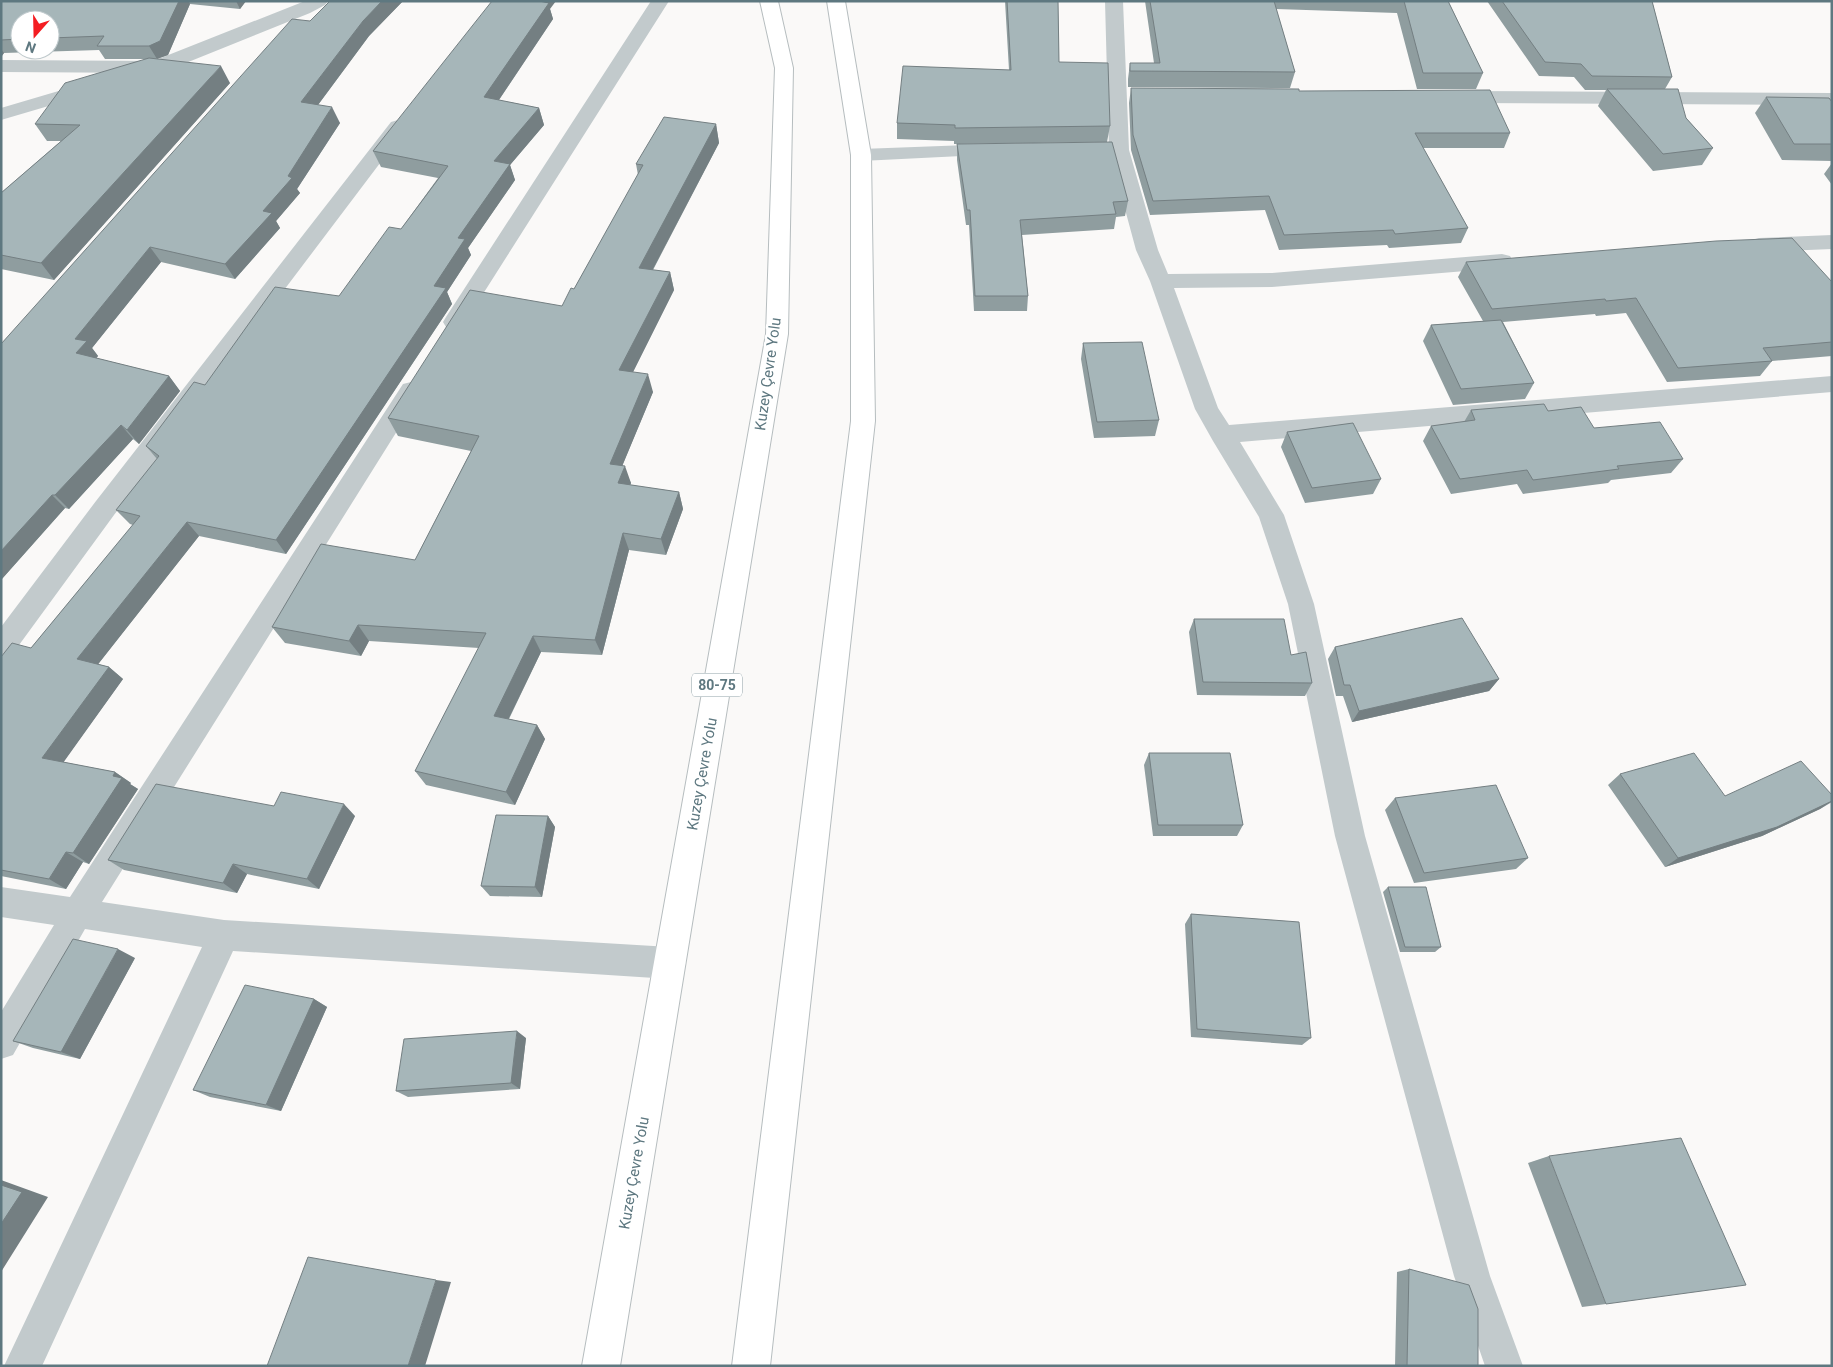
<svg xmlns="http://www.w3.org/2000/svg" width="1833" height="1367" font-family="Roboto,sans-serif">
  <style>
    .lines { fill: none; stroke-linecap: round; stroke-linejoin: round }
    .trunk-casing { stroke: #b6bdbf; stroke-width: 2 }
    .minor { fill: #c2cacc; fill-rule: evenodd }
    .tertiary { fill: #c2cacc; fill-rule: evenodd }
    .trunk { fill: #fff; fill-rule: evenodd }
    .wall { fill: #8f9d9f; fill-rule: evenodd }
    .shaded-wall { fill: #747f82 }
    .building { fill: #a6b6b9; stroke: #747f82 }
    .labels { text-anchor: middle; stroke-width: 5; stroke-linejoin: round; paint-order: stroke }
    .shield { fill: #fff; stroke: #8ea0a6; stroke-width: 1 }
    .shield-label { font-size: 14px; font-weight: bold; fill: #5e7880 }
    .street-label { font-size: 15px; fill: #5e7880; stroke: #fff }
  </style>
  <rect width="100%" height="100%" fill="#faf9f8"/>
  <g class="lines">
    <g class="trunk-casing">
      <path id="trunk" d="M 760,1 L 778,1 L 793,68 L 788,334 L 620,1366 L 582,1366 L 766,334 L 775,68 Z
        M 827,1 L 845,1 L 871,155 L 875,421 L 770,1366 L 732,1366 L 851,421 L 851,155 Z"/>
    </g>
    <path class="minor" d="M 651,1 L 669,1 L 462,327 L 454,330 L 446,327 L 443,322 L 446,317 Z
      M 1105,1 L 1123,1 L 1129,150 L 1158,250 L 1168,274 L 1272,273 L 1502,254 L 1510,256 L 1513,261 L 1510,266 L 1502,268 L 1272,287 L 1174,288 L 1218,408 L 1229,425 L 1832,376 L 1832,392 L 1240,442 L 1284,515 L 1314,604 L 1365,836 L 1490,1276 L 1523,1366 L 1485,1366 L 1454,1276 L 1335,836 L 1288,604 L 1259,517 L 1213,441 L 1195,409 L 1150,281 L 1136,250 L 1109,150 Z
      M 1,60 L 158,61 L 165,63 L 167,67 L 165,71 L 158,73 L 1,72 Z
      M 1456,91 L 1832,93 L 1832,105 L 1456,103 L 1449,101 L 1446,97 L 1449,93 Z
      M 398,120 L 405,122 L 408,126 L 405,130 L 114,515 L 11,656 L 1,659 L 1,627 L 96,501 L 391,122 Z
      M 995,144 L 1002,146 L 1005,150 L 1002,154 L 861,161 L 854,159 L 851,155 L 854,151 L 861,149 Z
      M 1832,235 L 1832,249 L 1759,252 L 1752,250 L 1748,245 L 1752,240 L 1759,238 Z
      M 411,382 L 419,384 L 423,390 L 419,396 L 102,902 L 224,920 L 670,947 L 681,952 L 686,963 L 681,974 L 670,979 L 233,951 L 42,1366 L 4,1366 L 202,947 L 85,929 L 13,1055 L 1,1059 L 1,1012 L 54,925 L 1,917 L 1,887 L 70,897 L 403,384 Z"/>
    <path class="tertiary" d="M 305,1 L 328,1 L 325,5 L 310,13 L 166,71 L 140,79 L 133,77 L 131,73 L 133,69 Z
      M 89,82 L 96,84 L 98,88 L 96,92 L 1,120 L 1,108 Z"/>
    <use href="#trunk" class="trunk"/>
  </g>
  <path class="wall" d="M 1,1 L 246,1 L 240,9 L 190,4 L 168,55 L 156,59 L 230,83 L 54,280 L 1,269 L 1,193 L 61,141 L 47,141 L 35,124 L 146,59 L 105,59 L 99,50 L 4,53 L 1,57 ZM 20,20 L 50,20 L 50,50 L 20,50 Z
    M 330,1 L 403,1 L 369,36 L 318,105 L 340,123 L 297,189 L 300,193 L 276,221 L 280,228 L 235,279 L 161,262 L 92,348 L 98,356 L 96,358 L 169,376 L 180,391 L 139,444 L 133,439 L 69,509 L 65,508 L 1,580 L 1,344 L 310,21 Z
    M 1005,1 L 1058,1 L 1059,62 L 1110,126 L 1107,142 L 954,144 L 954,141 L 897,139 L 897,123 L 1009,70 Z
    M 1145,1 L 1448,1 L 1483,73 L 1476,89 L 1417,89 L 1397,13 L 1276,9 L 1295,72 L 1290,88 L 1128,87 L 1128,79 L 1130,63 L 1154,63 Z
    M 1487,1 L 1652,1 L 1672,77 L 1665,89 L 1686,118 L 1713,148 L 1702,165 L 1653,171 L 1598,106 L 1606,90 L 1585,90 L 1574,77 L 1539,76 Z
    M 550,9 L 553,19 L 499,100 L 539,108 L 544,125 L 510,165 L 515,180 L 468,248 L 471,255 L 447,292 L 452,304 L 286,554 L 199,536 L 98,664 L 109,667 L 123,679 L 63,762 L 115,772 L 131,783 L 130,784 L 138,789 L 89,864 L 83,862 L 66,889 L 1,876 L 1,657 L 31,648 L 133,525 L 130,524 L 116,510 L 157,459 L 146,446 L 205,385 L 339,296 L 401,229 L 438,178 L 381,167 L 373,151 Z
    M 1131,88 L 1299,91 L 1510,133 L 1504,148 L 1423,148 L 1468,228 L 1461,243 L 1389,248 L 1387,245 L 1279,250 L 1265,210 L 1150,215 L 1131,150 L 1129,103 Z
    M 1766,97 L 1832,102 L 1832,161 L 1782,160 L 1755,113 Z
    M 716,124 L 719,143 L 653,270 L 670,272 L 674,290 L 633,372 L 653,392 L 622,466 L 631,483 L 630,485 L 679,492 L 683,509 L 666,555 L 629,550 L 602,655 L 541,652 L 509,719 L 537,725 L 545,739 L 515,805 L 426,785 L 415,771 L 479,648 L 369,641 L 361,656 L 285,643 L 272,627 L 415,560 L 471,451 L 398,436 L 388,418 L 562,306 L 574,289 L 638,175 L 636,164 Z
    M 957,144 L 1128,201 L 1125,216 L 1116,217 L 1114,229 L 1022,235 L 1028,296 L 1027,311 L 974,311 L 969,225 L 966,225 L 957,160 Z
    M 1832,163 L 1832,185 L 1824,174 Z
    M 1466,262 L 1832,282 L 1832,356 L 1772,361 L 1760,376 L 1667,382 L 1626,313 L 1596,316 L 1595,314 L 1503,322 L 1534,383 L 1525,399 L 1453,405 L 1423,341 L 1431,325 L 1483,321 L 1458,277 Z
    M 1083,343 L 1159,420 L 1155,436 L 1094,438 L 1081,359 Z
    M 1471,410 L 1548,411 L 1594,428 L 1683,459 L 1671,473 L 1611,480 L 1608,483 L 1523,494 L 1517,484 L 1451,494 L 1423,441 L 1431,426 L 1464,422 Z
    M 1287,432 L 1381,479 L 1373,494 L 1305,503 L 1281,447 Z
    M 1194,619 L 1291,655 L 1312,683 L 1305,696 L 1197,695 L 1189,632 Z
    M 1335,647 L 1499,679 L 1489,691 L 1352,722 L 1343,696 L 1336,696 L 1328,659 Z
    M 1149,753 L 1243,825 L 1237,836 L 1153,836 L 1144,765 Z
    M 1620,774 L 1725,796 L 1832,795 L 1832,802 L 1820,809 L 1762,836 L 1665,867 L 1608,785 Z
    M 1395,798 L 1528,858 L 1516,869 L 1414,883 L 1385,810 Z
    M 274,806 L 355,816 L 319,889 L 247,874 L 237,893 L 124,870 L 108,860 Z
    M 548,816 L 555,827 L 542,897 L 490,896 L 481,886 Z
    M 1388,887 L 1441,947 L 1435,952 L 1400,952 L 1383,892 Z
    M 1191,914 L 1311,1038 L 1302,1045 L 1191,1037 L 1185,924 Z
    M 135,958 L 80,1059 L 33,1048 L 13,1041 Z
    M 314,999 L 327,1007 L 281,1111 L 210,1097 L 193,1090 Z
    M 526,1038 L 520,1089 L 408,1097 L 396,1091 Z
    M 1549,1156 L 1606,1304 L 1582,1307 L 1528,1163 Z
    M 1409,1269 L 1478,1366 L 1395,1366 L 1397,1272 Z"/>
  <path class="shaded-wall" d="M 179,1 L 189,1 L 190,4 L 168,55 L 157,59 L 149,46 Z
    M 236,1 L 246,1 L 240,9 Z
    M 382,1 L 403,1 L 369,36 L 309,117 L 301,102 L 363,21 Z
    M 539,1 L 556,1 L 550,9 L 553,19 L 490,113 L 484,97 Z
    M 1,49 L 4,53 L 1,57 Z
    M 221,66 L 230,83 L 54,280 L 41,263 Z
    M 332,107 L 340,123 L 297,189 L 300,193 L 276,221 L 280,228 L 235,279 L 225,264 L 288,176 Z
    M 539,108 L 544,125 L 510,165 L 515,180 L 468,248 L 471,255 L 447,292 L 452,304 L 286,554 L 276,540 L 434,286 L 458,238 L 494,161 Z
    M 716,124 L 719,143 L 644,286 L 639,268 Z
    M 150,247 L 161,262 L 92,348 L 98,356 L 88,368 L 76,353 L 75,339 Z
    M 670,272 L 674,290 L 625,388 L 619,370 Z
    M 648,374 L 653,392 L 616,481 L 610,464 Z
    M 169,376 L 180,391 L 139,444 L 127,430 Z
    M 121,425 L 133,439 L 69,509 L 55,495 Z
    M 625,466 L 631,483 L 624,500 L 618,483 Z
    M 679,492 L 683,509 L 666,555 L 661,539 Z
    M 52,495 L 65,508 L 1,580 L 1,551 Z
    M 187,522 L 199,536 L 92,672 L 77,659 Z
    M 623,533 L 629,550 L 602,655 L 595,640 Z
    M 358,625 L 369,641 L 361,656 L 349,641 Z
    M 533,636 L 541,652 L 503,730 L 494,716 Z
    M 109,667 L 123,679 L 58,770 L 42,758 Z
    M 1499,679 L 1489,691 L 1352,722 L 1359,711 Z
    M 537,725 L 545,739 L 515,805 L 506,792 Z
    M 115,772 L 131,783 L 130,784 L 138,789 L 89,864 L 73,853 Z
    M 1832,801 L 1820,809 L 1762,836 L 1665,867 L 1678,858 Z
    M 344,804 L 355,816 L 319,889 L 307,879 Z
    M 548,816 L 555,827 L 542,897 L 535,887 Z
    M 66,852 L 83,862 L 66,889 L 49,879 Z
    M 233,864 L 247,874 L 237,893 L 223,883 Z
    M 118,949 L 135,958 L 80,1059 L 61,1052 Z
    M 314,999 L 327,1007 L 281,1111 L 266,1105 Z
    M 517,1031 L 526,1038 L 520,1089 L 511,1083 Z
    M 1,1180 L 48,1197 L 1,1272 Z
    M 436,1280 L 451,1282 L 425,1366 L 408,1366 Z"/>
  <path class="building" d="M 1,1 L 179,1 L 160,41 L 149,46 L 97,46 L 104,36 L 50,38 L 50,20 L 20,20 L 20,39 L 1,40 Z
    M 330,1 L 382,1 L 363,21 L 301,102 L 332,107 L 288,176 L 292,178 L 263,211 L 272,213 L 225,264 L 150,247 L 75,339 L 87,341 L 76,353 L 169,376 L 127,430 L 121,425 L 55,495 L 52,495 L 1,551 L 1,344 L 292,19 L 310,21 Z
    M 492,1 L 539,1 L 549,3 L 484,97 L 539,108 L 494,161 L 510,164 L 458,238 L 465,239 L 434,286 L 446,288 L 276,540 L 187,522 L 77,659 L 109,667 L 42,758 L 115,772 L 113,776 L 122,778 L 73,853 L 66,852 L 49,879 L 1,870 L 1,657 L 12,643 L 31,648 L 140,516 L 116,510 L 159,456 L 146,446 L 194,382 L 205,385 L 275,287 L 339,296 L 389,227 L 401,229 L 448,166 L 373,151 Z
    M 1007,1 L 1058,1 L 1059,62 L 1108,63 L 1110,126 L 955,128 L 955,125 L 897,123 L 903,66 L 1011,70 Z
    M 1150,1 L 1274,1 L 1295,72 L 1130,71 L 1130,63 L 1160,63 Z
    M 1404,1 L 1448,1 L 1483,73 L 1423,73 Z
    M 1502,1 L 1652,1 L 1672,77 L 1592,76 L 1581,64 L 1545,62 Z
    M 149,58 L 221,66 L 41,263 L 1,255 L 1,193 L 80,125 L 35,124 L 65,83 Z
    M 1131,88 L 1299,89 L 1299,91 L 1490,90 L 1510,133 L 1415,133 L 1468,228 L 1395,234 L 1393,230 L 1284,235 L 1269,196 L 1153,201 L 1133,135 Z
    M 1607,89 L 1678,89 L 1686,118 L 1713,148 L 1663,154 Z
    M 1766,97 L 1829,98 L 1832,102 L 1832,144 L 1794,144 Z
    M 664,117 L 716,124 L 639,268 L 670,272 L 619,370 L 648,374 L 610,464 L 625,466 L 618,483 L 679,492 L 661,539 L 623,533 L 595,640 L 533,636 L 494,716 L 537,725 L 506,792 L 415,771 L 486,633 L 358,625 L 349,641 L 272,627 L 321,544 L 415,560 L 479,436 L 388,418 L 470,290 L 562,306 L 571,288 L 574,289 L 643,165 L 636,164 Z
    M 1112,142 L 1128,201 L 1113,202 L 1116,214 L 1020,220 L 1028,296 L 975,296 L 970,210 L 967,210 L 957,144 Z
    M 1792,238 L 1832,282 L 1832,342 L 1763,348 L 1772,361 L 1678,368 L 1636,298 L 1606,301 L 1605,299 L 1492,309 L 1466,262 L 1716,241 Z
    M 1501,320 L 1534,383 L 1461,389 L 1431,325 Z
    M 1142,342 L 1159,420 L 1097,422 L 1083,343 Z
    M 1544,404 L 1548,411 L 1581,407 L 1594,428 L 1660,422 L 1683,459 L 1617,466 L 1619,469 L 1533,480 L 1527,470 L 1460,479 L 1431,426 L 1475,420 L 1471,410 Z
    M 1353,423 L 1381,479 L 1312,488 L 1287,432 Z
    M 1462,618 L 1499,679 L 1359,711 L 1350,685 L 1344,685 L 1335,647 Z
    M 1194,619 L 1284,619 L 1291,655 L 1306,652 L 1312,683 L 1203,682 Z
    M 1149,753 L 1230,753 L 1243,825 L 1158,825 Z
    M 1694,753 L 1725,796 L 1801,761 L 1832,795 L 1832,801 L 1777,827 L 1678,858 L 1620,774 Z
    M 156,784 L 274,806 L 281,792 L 344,804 L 307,879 L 233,864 L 223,883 L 108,860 Z
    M 1496,785 L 1528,858 L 1424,873 L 1395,798 Z
    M 496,815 L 548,816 L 535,887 L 481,886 Z
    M 1388,887 L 1426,887 L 1441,947 L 1405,947 Z
    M 1191,914 L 1299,922 L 1311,1038 L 1197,1029 Z
    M 73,939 L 118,949 L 61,1052 L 13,1041 Z
    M 245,985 L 314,999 L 266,1105 L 193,1090 Z
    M 517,1031 L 511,1083 L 396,1091 L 404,1039 Z
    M 1681,1138 L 1746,1285 L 1606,1304 L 1549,1156 Z
    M 1,1185 L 22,1192 L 1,1224 Z
    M 308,1257 L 436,1280 L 408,1366 L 267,1366 Z
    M 1409,1269 L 1469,1285 L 1478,1309 L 1478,1366 L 1407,1366 Z"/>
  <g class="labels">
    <rect class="shield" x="692" y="673.5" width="50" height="23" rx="4"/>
    <g class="shield-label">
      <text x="717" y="690">80-75</text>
    </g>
    <g class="street-label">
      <text transform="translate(768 374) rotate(-82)" y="5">Kuzey Çevre Yolu</text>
      <text transform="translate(702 774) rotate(-80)" y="5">Kuzey Çevre Yolu</text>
      <text transform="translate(634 1173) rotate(-80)" y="5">Kuzey Çevre Yolu</text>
    </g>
  </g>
  <rect width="1833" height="1367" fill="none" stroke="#5e7880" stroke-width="5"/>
  <g transform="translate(35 35) rotate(200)"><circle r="24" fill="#ffffff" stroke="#bfc9cc"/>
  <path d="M0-4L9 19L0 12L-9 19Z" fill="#f41d22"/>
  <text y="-8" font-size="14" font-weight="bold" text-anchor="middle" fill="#5e7880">N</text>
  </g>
</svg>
